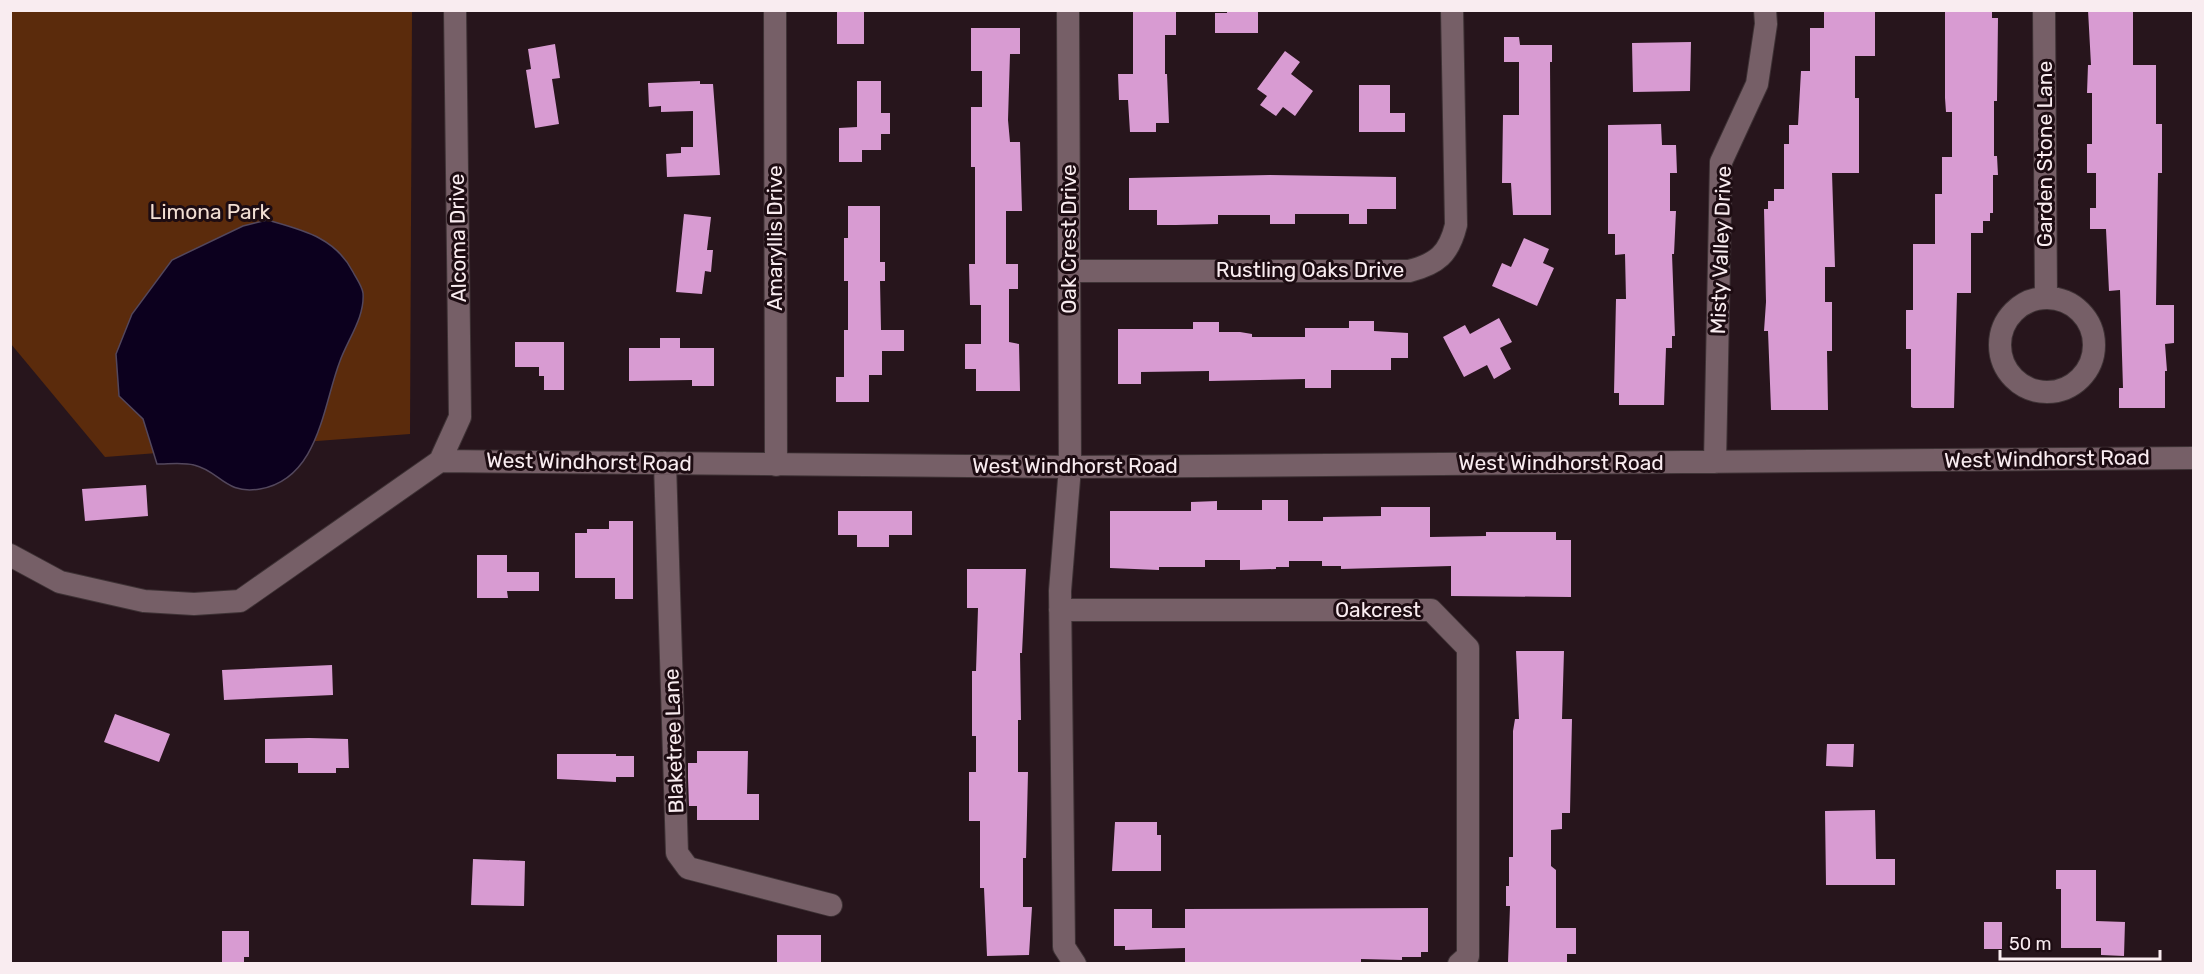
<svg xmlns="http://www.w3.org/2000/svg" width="2204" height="974" font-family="Rubik,sans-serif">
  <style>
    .green { fill: #5b2b0c }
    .water { fill: #0c001e; stroke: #53475d; stroke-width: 1.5 }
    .building { fill: #d89bd2 }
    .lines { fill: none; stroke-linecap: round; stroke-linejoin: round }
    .minor-casing { stroke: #3e3235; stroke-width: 24 }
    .minor { stroke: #765f67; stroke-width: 22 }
    .labels { text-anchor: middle; stroke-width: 6; stroke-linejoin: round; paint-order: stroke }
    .street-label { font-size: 21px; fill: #f9ecf0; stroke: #1d0c12 }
    .park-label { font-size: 21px; fill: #f2ded3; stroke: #1d0c12 }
  </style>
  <rect width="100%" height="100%" fill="#27151c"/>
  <path class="green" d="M 10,11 L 412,11 L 410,434 L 105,457 L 11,344 Z"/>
  <path class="water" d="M 267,220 C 302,230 335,237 353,272 C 356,278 362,286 363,293 C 365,317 348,339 340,361 C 323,405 319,479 260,489 C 225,495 220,471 194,465 C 183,462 169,464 157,464 L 143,419 L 119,396 L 116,354 L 132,314 L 172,260 L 243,226 Z"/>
  <path class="building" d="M 837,10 L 864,10 L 864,44 L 837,44 Z
    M 1133,10 L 1176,12 L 1176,35 L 1165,35 L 1165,74 L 1167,74 L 1169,123 L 1156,123 L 1156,132 L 1130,132 L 1128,100 L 1119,100 L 1118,74 L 1133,74 Z
    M 1227,10 L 1258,10 L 1258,33 L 1215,33 L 1215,13 L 1227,13 Z
    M 1824,10 L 1875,10 L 1875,56 L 1855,56 L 1855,98 L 1859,98 L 1859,173 L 1832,173 L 1835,267 L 1825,267 L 1825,302 L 1832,302 L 1832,351 L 1827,351 L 1828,410 L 1771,410 L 1768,331 L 1764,331 L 1766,302 L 1764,209 L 1768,209 L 1768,201 L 1774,201 L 1774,189 L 1784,189 L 1784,144 L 1789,144 L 1789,125 L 1798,125 L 1801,71 L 1810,71 L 1810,28 L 1824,28 Z
    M 1945,10 L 1992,10 L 1992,18 L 1998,18 L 1997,101 L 1994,101 L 1994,156 L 1997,156 L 1998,175 L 1993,175 L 1993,213 L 1990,213 L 1990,221 L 1983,221 L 1983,233 L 1971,233 L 1971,293 L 1957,293 L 1954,408 L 1913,408 L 1911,407 L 1911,349 L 1906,349 L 1906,310 L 1913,310 L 1913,244 L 1935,244 L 1935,194 L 1942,194 L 1942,157 L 1952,157 L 1952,112 L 1946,112 L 1945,98 Z
    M 2088,10 L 2133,10 L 2133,65 L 2156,65 L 2156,124 L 2162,124 L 2162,173 L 2158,173 L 2156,305 L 2174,305 L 2174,343 L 2165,344 L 2167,371 L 2165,371 L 2165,408 L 2119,408 L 2119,388 L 2123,388 L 2120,290 L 2109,291 L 2106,229 L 2090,229 L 2090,208 L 2096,208 L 2096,173 L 2087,173 L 2087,144 L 2092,144 L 2092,93 L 2087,93 L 2088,65 L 2091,65 Z
    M 971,28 L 1020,28 L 1020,54 L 1010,54 L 1008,120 L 1010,142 L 1020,142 L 1022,211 L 1006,211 L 1006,264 L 1018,264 L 1018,289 L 1009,289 L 1009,342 L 1019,344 L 1020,391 L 976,391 L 976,369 L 965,369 L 965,344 L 981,344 L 981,305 L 970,305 L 969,264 L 975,264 L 975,167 L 971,167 L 971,107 L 982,107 L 982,71 L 971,71 Z
    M 1504,37 L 1519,37 L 1520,45 L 1552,45 L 1552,62 L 1550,62 L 1551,215 L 1513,215 L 1511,183 L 1502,183 L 1503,115 L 1519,115 L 1519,62 L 1504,62 Z
    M 1691,42 L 1690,91 L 1633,92 L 1632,43 Z
    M 555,44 L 560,78 L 552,79 L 559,124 L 535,128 L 526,70 L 531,69 L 528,49 Z
    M 1285,51 L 1300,62 L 1291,74 L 1313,91 L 1295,116 L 1283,107 L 1276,116 L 1260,105 L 1267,96 L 1257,89 Z
    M 700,81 L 700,84 L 713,84 L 720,175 L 667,177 L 666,154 L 681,153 L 681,147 L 693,147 L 693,111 L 661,112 L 661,106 L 649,107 L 648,83 Z
    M 857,81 L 881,81 L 881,113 L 890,113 L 890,134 L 881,134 L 881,150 L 862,150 L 862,162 L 839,162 L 839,128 L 857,127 Z
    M 1359,85 L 1390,85 L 1390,113 L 1405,113 L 1405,132 L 1359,132 Z
    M 1661,124 L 1662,145 L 1676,145 L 1677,173 L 1670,173 L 1670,211 L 1676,211 L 1674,254 L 1672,254 L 1675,336 L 1672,336 L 1672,348 L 1666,348 L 1664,405 L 1619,405 L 1619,393 L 1614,393 L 1616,299 L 1626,299 L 1625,254 L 1615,255 L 1615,234 L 1608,234 L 1608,125 Z
    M 1270,175 L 1396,177 L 1396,209 L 1367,209 L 1367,224 L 1349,224 L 1349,214 L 1295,214 L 1295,224 L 1270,224 L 1270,215 L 1218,215 L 1218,224 L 1176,225 L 1157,225 L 1157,210 L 1129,210 L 1129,178 Z
    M 848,206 L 880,206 L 880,262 L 885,262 L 885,281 L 880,281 L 881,330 L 904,330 L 904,351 L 882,351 L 882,375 L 869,375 L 869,402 L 836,402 L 836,377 L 844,377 L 844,330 L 848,330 L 848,281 L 844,281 L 844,238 L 848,238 Z
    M 684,214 L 711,217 L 707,250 L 713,250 L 711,272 L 705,271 L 702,294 L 676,292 Z
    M 1524,238 L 1549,249 L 1543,263 L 1554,268 L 1537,306 L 1492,286 L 1502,263 L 1511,267 Z
    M 1499,318 L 1512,342 L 1500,348 L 1511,369 L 1494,379 L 1487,365 L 1464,377 L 1443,337 L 1465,325 L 1470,334 Z
    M 1349,321 L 1374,321 L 1374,331 L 1408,333 L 1408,358 L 1391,358 L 1391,370 L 1331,370 L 1331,388 L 1305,388 L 1305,379 L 1209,381 L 1209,371 L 1141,372 L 1141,384 L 1118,384 L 1118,329 L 1193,329 L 1193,322 L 1219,322 L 1219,332 L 1240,332 L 1252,334 L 1252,337 L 1305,337 L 1305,328 L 1349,328 Z
    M 660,338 L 680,338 L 680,348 L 714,348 L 714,386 L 692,386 L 692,380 L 629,381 L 629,348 L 660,348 Z
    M 515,342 L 564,342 L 564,390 L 544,390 L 544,376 L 539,376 L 539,367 L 515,367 Z
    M 146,485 L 148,516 L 85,521 L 82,489 Z
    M 1262,500 L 1288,500 L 1288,521 L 1323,521 L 1323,517 L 1381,516 L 1381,507 L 1430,507 L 1430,537 L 1486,536 L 1486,532 L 1556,532 L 1556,540 L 1571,540 L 1571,597 L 1451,596 L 1451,566 L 1341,569 L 1341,566 L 1322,566 L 1322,561 L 1289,561 L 1289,567 L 1276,567 L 1276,569 L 1240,570 L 1240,560 L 1205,560 L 1205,567 L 1159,567 L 1159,570 L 1110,568 L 1110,511 L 1191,511 L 1191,502 L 1217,501 L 1217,510 L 1262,510 Z
    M 838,511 L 912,511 L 912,535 L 889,535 L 889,547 L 857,547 L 857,535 L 838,535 Z
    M 609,521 L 633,521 L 633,599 L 615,599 L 615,578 L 575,578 L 575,533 L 587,533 L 587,529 L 609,529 Z
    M 477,555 L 507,555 L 507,572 L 539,572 L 539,591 L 507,591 L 508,598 L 477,598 Z
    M 967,569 L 1026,569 L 1022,653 L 1020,653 L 1021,720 L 1018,720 L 1018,772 L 1028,772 L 1026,858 L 1023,858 L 1023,907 L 1032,907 L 1029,955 L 987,956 L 984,888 L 980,888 L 980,821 L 969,821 L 969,772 L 976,772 L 976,736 L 972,736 L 972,671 L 976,671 L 978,608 L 967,608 Z
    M 1516,651 L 1564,651 L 1562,719 L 1572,719 L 1570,813 L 1562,813 L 1562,829 L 1551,830 L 1551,866 L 1556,870 L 1556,928 L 1576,928 L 1576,954 L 1567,954 L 1567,963 L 1508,963 L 1510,906 L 1506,906 L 1506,886 L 1509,886 L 1509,857 L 1513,857 L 1513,731 L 1515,719 L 1519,719 Z
    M 332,665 L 333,695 L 224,700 L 222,670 Z
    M 115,714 L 170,734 L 159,762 L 104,742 Z
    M 309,738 L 348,739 L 349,768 L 336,768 L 336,773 L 298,773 L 298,763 L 265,763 L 265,739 Z
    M 1827,744 L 1854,744 L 1853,767 L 1826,766 Z
    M 697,751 L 748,751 L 747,794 L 759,794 L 759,820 L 697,820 L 697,806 L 689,806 L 688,777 L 688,763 L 697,763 Z
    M 557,754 L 616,754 L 616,756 L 634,756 L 634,777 L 616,777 L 616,782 L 557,779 Z
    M 1875,810 L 1876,859 L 1895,859 L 1895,885 L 1826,885 L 1825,811 Z
    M 1115,822 L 1157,822 L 1157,835 L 1161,835 L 1161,871 L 1112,871 Z
    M 473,859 L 525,861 L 524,906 L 471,905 Z
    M 2056,870 L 2096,870 L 2096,921 L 2125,922 L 2124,956 L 2101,955 L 2101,948 L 2061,948 L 2061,889 L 2056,889 Z
    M 1428,908 L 1428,952 L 1421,952 L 1421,957 L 1402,957 L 1402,960 L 1361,959 L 1361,963 L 1185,963 L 1185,948 L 1125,950 L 1125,946 L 1114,946 L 1114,909 L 1152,909 L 1152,928 L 1185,928 L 1185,909 Z
    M 1984,922 L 2002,922 L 2002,949 L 1984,949 Z
    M 222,931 L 249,931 L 249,957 L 244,957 L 244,963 L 222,963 Z
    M 777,935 L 821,935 L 821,963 L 777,963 Z"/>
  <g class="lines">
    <g class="minor-casing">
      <path id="minor" d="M 775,10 L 776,465
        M 1068,10 L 1070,467 L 1060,591 L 1064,947 L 1075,964
        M 2044,10 L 2046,298
        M 1069,271 L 1409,271 C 1437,264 1449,254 1456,225 L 1452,10
        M2000 345a47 47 0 1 1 94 0a47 47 0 1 1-94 0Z
        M 440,461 L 460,417 L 455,10
        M 1715,462 L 1721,162 L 1757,84 L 1766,24 L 1765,10
        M 665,463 L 677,853 L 688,868 L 831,905
        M 10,555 L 60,582 L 144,601 L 194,604 L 240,601 L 440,461 L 1070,467 L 2194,458
        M 1060,610 L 1431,610 L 1468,648 L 1468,956 L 1459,964"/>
    </g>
    <use href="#minor" class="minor"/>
  </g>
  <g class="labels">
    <g class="street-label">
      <text transform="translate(2045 154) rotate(-90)" y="7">Garden Stone Lane</text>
      <text transform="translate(458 238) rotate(-91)" y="7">Alcoma Drive</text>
      <text transform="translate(775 238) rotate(-90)" y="7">Amaryllis Drive</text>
      <text transform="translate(1069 239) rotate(-90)" y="7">Oak Crest Drive</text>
      <text transform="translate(1721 250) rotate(-88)" y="7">Misty Valley Drive</text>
      <text x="1310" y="277">Rustling Oaks Drive</text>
      <text transform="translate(2047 459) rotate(-1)" y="7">West Windhorst Road</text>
      <text transform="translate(589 462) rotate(1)" y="7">West Windhorst Road</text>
      <text x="1561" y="470">West Windhorst Road</text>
      <text x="1075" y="473">West Windhorst Road</text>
      <text x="1378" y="617">Oakcrest</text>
      <text transform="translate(674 741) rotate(-92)" y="7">Blaketree Lane</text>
    </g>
    <g class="park-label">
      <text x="210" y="219">Limona Park</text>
    </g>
  </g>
  <rect width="2204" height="974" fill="none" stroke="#f9ecf0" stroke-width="24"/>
  <path d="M2000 950v9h160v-9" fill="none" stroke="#f9ecf0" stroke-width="3"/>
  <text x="2009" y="950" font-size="18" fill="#f9ecf0" stroke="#1d0c12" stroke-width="4.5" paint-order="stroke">50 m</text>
</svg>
